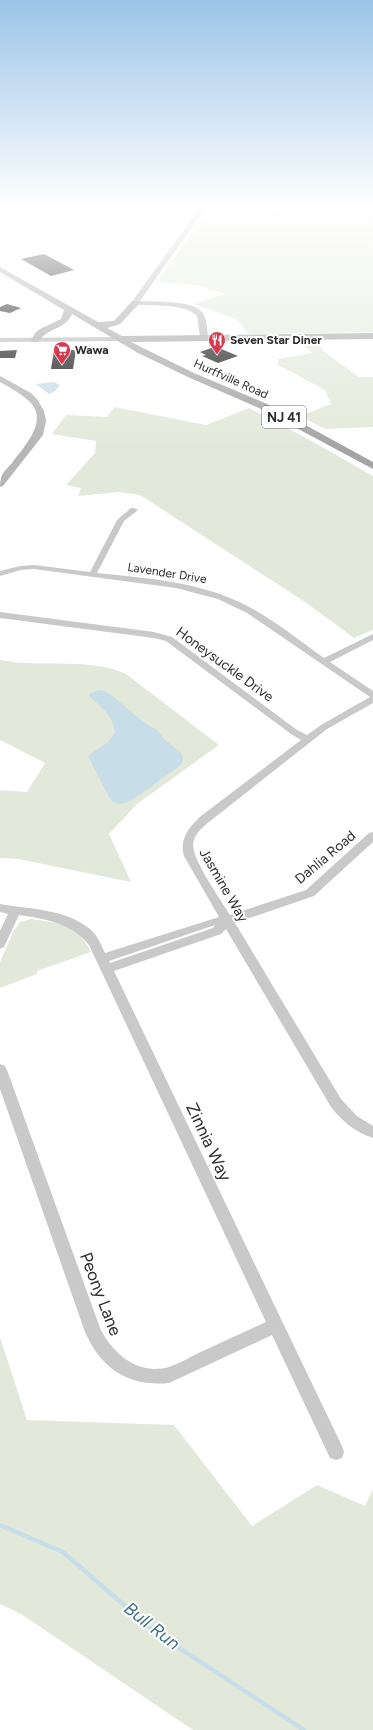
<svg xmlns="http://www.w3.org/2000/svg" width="373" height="1730" font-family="Figtree,sans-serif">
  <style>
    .green { fill: #e3e9da }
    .water { fill: #c7dde7 }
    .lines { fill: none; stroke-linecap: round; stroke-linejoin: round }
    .stream { stroke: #c7dde7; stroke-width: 4.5 }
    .building { fill: #131313 }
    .street { fill: #c9c9c9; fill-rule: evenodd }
    .secondary { fill: #b6b6b6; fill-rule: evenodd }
    .primary { fill: #a4a4a4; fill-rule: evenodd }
    .labels { text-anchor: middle; stroke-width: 4; stroke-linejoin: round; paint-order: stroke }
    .far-poi-label { font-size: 12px; font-weight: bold; fill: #2c2c2c; stroke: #fff; text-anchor: start }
    .far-street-label { font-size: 12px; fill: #2c2c2c; stroke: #fff }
    .shield { fill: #fff; stroke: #6b6b6b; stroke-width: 1 }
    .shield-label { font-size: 13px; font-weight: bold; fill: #2c2c2c }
    .street-label { font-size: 14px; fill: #2c2c2c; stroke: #fff }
    .near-street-label { font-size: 17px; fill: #2c2c2c; stroke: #fff }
    .near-water-label { font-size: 18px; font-style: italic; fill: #407087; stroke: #fff }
  </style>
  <rect width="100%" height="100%" fill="#fff"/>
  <path class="green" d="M 286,206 L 373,206 L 373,332 L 249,334 L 236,319 L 193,304 L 225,294 L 197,285 L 157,282 L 206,212 C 231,214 264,220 286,206 Z
    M 298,341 L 318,341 L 322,350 L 359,377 L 373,377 L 373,427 L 325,429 L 300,416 L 331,404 L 325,390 L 278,365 L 278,359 L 313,353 Z
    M 114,407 L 206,425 L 249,408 L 310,440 L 373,476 L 373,630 L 354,638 L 305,602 L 140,495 L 119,492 L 78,496 L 81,488 L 66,485 L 95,453 L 96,441 L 52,434 L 66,415 L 107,417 Z
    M 0,660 C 9,661 18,663 28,663 C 60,665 96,660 126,674 L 219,745 L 137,804 L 109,834 L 131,882 L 18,859 L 0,858 L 0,790 L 27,792 L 45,763 L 0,740 Z
    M 31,919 C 60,923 77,924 91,952 L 37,971 L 37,974 L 0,988 L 0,962 L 13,932 L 20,922 Z
    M 0,1337 L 27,1420 L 174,1425 L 252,1526 L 317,1485 L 365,1506 L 373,1489 L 373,1730 L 193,1730 L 21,1614 L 0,1604 Z"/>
  <path class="water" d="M 54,382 L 60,385 L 55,391 L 49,394 L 36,384 Z
    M 98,690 L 102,690 L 110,694 L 142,721 L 157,730 L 164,739 L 181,753 L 183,758 L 182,763 L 177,768 C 165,775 133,803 121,804 C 117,804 112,801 110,799 L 88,756 L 108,742 L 115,733 C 113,715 101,707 89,696 L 89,694 Z"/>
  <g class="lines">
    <path class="stream" d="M 0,1525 L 63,1552 L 155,1632 L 304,1730"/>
  </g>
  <path class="building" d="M 44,254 L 74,270 L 51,276 L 21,259 Z
    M 7,304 L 21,308 L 10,313 L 0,311 L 0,307 Z
    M 214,347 L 219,348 L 238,356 L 218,363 L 202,356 L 206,355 L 200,352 Z
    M 17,350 L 15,358 L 0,358 L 0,351 Z
    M 54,350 L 76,350 L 73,369 L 51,369 Z"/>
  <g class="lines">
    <path class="street" d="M 131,508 L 134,508 L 138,510 L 124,521 L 97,573 C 144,578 194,581 237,601 C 267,614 297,639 324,658 L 373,634 L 373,640 L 330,662 L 373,691 L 373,703 L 327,729 L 209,822 C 202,828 194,834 193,844 C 192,860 221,900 230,915 L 306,890 L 369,833 L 373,832 L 373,842 L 314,896 L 235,923 L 341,1099 L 357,1116 L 373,1126 L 373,1138 C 355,1132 343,1122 331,1107 L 226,929 L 221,934 L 114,971 L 342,1446 L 344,1452 L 342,1458 L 336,1460 L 330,1458 L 272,1335 L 169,1383 C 129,1387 101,1369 85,1332 L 0,1089 L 0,1064 L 5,1066 L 7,1070 L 100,1328 C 112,1353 138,1376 169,1367 C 181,1363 193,1355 205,1350 C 225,1341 246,1331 266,1322 L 89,945 C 71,923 46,919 19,915 L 4,947 L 0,949 L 0,931 L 8,914 L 0,912 L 0,904 C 29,909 66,909 90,929 C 97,935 101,944 105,953 L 219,917 L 184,856 C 179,839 189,827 201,816 L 301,740 L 291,734 L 166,641 L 154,638 L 0,618 L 0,612 L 154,632 L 172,637 L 297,730 L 307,735 L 321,725 L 370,697 L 247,613 L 218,599 L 176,588 L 34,569 L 21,570 L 0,576 L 0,571 L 20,566 L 34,565 L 90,572 L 117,520 ZM 215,925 L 213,928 L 110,963 L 109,961 Z"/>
    <path class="secondary" d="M 201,206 L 207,206 L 140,301 C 155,302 192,300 202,312 C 207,318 207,329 208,337 L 204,339 L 200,337 L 197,316 C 185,303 151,306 135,305 L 131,303 Z
      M 121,337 L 125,339 L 124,341 L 0,342 L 0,338 Z
      M 0,376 L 31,393 L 37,399 L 44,411 L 46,421 L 43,435 L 3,486 L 0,487 C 0,474 4,472 12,463 C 26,444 53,417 24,397 C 17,391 8,387 0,382 Z"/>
    <path class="primary" d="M 0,267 L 98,322 L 114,321 L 132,301 L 138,301 L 139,303 L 138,305 L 120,324 L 107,328 L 122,336 L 373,333 L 373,339 L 131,342 L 194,373 L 267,404 L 373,462 L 373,469 L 259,408 L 188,377 L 138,353 L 72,314 C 65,330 48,327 38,342 L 32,342 L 31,340 L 35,333 L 40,329 L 61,319 L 64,310 L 0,272 Z"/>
  </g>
  <linearGradient id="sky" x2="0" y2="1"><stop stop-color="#9bc4e8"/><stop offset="0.46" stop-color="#fff"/><stop offset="1" stop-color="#fff" stop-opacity="0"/></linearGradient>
  <rect width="373" height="448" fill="url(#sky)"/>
  <defs>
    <g id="restaurant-pin" transform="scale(0.9)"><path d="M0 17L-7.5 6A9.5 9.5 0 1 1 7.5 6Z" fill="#d7394f" stroke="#fff"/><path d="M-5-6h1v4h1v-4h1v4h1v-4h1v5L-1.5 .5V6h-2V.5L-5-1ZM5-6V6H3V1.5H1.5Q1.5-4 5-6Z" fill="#fff"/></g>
    <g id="supermarket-pin" transform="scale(0.9)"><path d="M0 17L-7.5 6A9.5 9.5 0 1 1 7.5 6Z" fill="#d7394f" stroke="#fff"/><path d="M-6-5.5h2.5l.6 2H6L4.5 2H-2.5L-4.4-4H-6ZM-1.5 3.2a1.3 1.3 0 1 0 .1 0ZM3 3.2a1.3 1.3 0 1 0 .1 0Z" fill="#fff"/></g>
  </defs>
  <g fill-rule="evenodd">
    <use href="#restaurant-pin" x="217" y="340"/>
    <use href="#supermarket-pin" x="62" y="350"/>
  </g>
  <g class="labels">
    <g class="far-poi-label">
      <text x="230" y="344">Seven Star Diner</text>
      <text x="75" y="354">Wawa</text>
    </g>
    <g class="far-street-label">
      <text transform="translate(231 379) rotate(24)" y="4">Hurffville Road</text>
      <text transform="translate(167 573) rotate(9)" y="4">Lavender Drive</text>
    </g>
    <rect class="shield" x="262" y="406" width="44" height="22" rx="3"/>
    <g class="shield-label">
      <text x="284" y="422">NJ 41</text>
    </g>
    <g class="street-label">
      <text transform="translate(225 664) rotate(36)" y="5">Honeysuckle Drive</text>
      <text transform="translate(325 857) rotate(-40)" y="5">Dahlia Road</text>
      <text transform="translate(224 885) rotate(60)" y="5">Jasmine Way</text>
    </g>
    <g class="near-street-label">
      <text transform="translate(209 1142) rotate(65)" y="6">Zinnia Way</text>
      <text transform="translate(101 1294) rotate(69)" y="6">Peony Lane</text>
    </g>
    <g class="near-water-label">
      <text transform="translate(152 1626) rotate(38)" y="6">Bull Run</text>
    </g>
  </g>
</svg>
